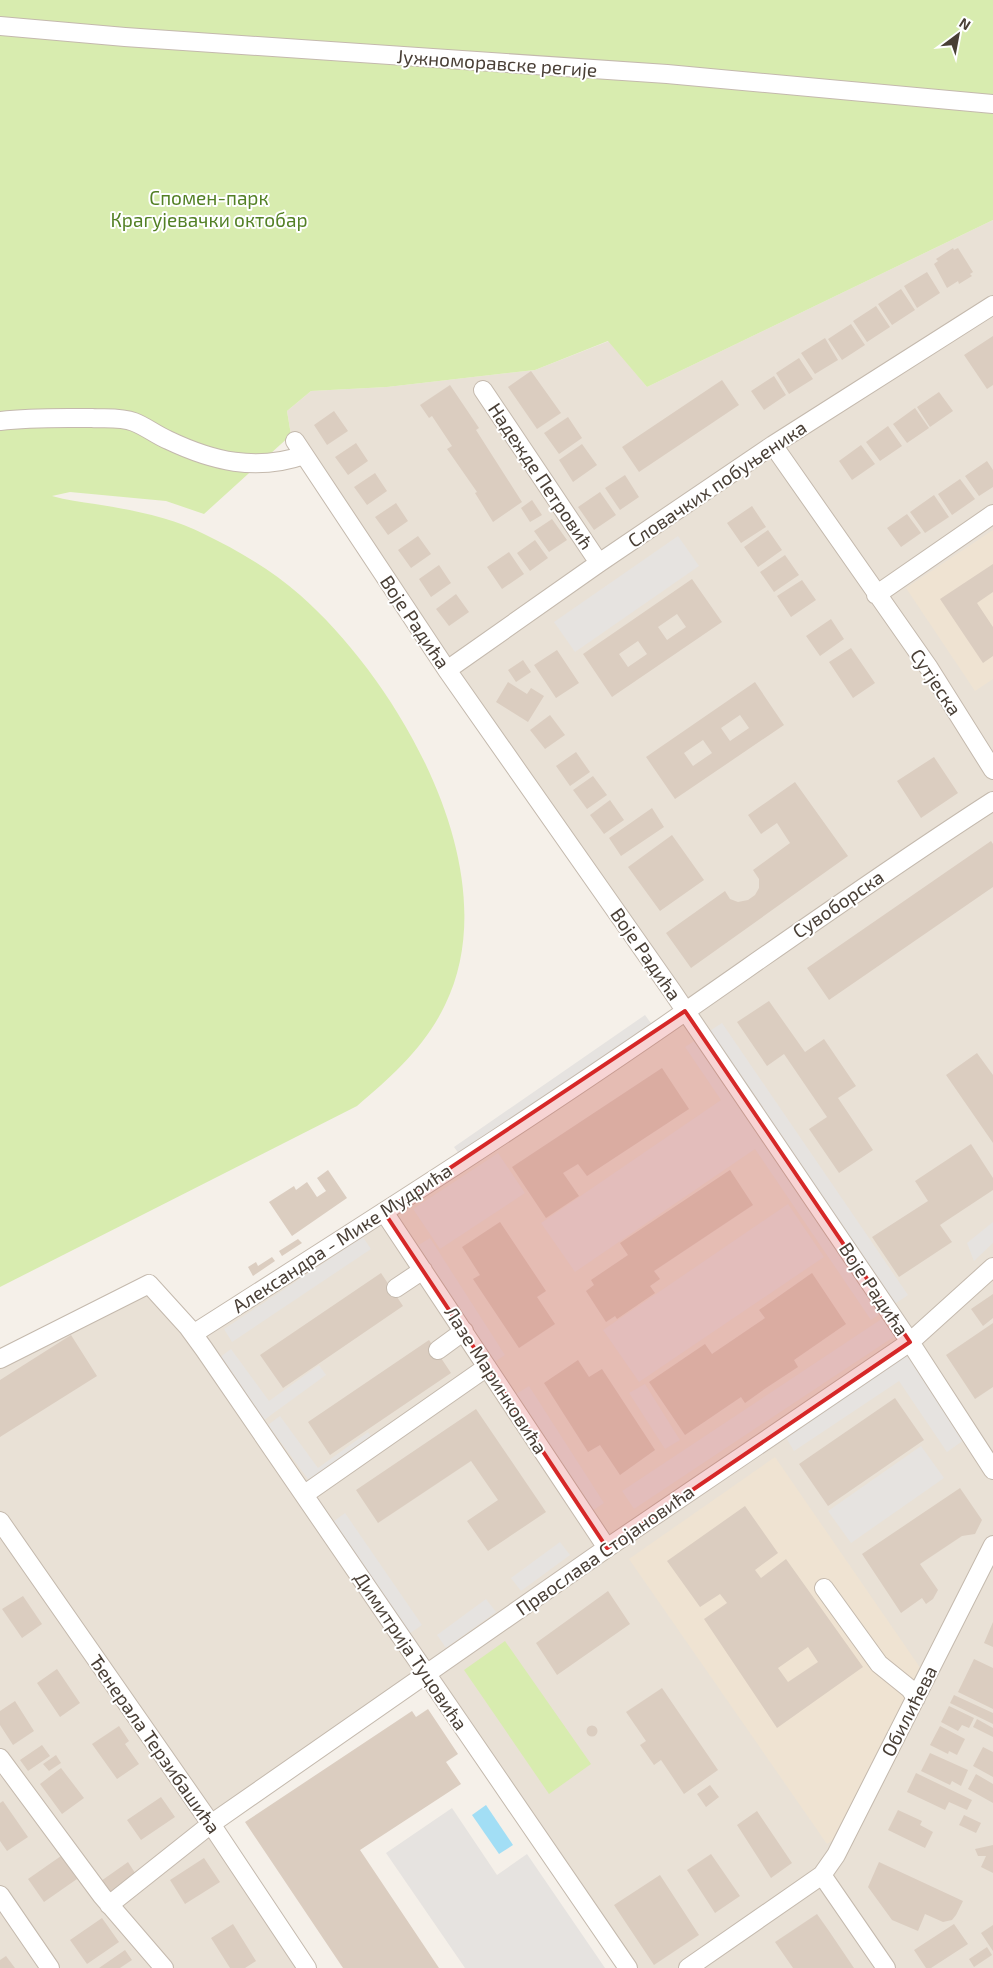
<svg xmlns="http://www.w3.org/2000/svg" width="993" height="1968" font-family="'Exo 2',sans-serif">
  <style>
    .residential { fill: #e9e1d6 }
    .education { fill: #efe3d2 }
    .green { fill: #d8ecaf }
    .parking { fill: #e6e3e0 }
    .water { fill: #a2def5 }
    .building { fill: #dbcdc0; fill-rule: evenodd }
    .lines { fill: none; stroke-linecap: round; stroke-linejoin: round }
    .minor-casing { stroke: #c4b9ad; stroke-width: 20 }
    .minor { stroke: #fff; stroke-width: 18 }
    .marked { fill: #d62828; fill-opacity: 0.2; stroke: #d62828; stroke-width: 4; stroke-linejoin: round }
    .labels { text-anchor: middle; stroke-width: 4; stroke-linejoin: round; paint-order: stroke }
    .street-label { font-size: 19px; fill: #493f36; stroke: #fff }
    .park-label { font-size: 19px; fill: #538025; stroke: #fff }
  </style>
  <rect width="100%" height="100%" fill="#f5f0e9"/>
  <path class="residential" d="M 993,220 L 993,1968 L 628,1968 L 427,1674 L 211,1824 L 307,1968 L 0,1968 L 0,1352 L 149,1284 L 188,1326 L 384,1212 L 685,1011 L 291,435 L 287,411 L 311,391 L 387,387 L 535,370 L 609,341 L 647,387 Z"/>
  <path class="education" d="M 993,530 L 993,679 L 975,691 L 906,588 Z
    M 775,1457 L 921,1669 L 836,1838 L 827,1844 L 629,1559 Z"/>
  <path class="green" d="M 0,0 L 993,0 L 993,220 L 647,387 L 608,341 L 535,370 L 387,387 L 311,391 L 287,411 L 291,435 L 204,514 L 166,501 L 70,492 L 52,496 C 66,500 81,502 95,504 C 132,510 171,517 204,534 C 237,550 272,570 300,595 C 399,682 510,872 445,1005 C 425,1047 391,1077 357,1106 L 0,1287 Z
    M 505,1641 L 591,1764 L 549,1794 L 464,1670 Z"/>
  <path class="parking" d="M 678,536 L 699,566 L 575,652 L 554,622 Z
    M 645,1015 L 653,1026 L 462,1158 L 454,1147 Z
    M 722,1023 L 908,1295 L 871,1320 L 755,1149 L 575,1272 L 541,1223 L 721,1100 L 685,1047 Z
    M 498,1153 L 525,1193 L 440,1249 L 413,1209 Z
    M 788,1204 L 824,1257 L 639,1382 L 603,1330 Z
    M 993,1222 L 993,1243 L 974,1261 L 967,1243 Z
    M 363,1237 L 371,1249 L 232,1342 L 224,1329 Z
    M 430,1238 L 505,1355 L 490,1365 L 414,1248 Z
    M 883,1318 L 895,1336 L 634,1509 L 622,1491 Z
    M 231,1349 L 269,1401 L 319,1365 L 326,1375 L 264,1420 L 219,1358 Z
    M 907,1355 L 964,1440 L 947,1452 L 899,1381 L 794,1451 L 785,1436 Z
    M 645,1384 L 680,1440 L 665,1449 L 629,1393 Z
    M 529,1386 L 604,1503 L 589,1513 L 513,1396 Z
    M 280,1416 L 318,1468 L 368,1432 L 375,1442 L 313,1486 L 268,1425 Z
    M 921,1446 L 944,1478 L 851,1543 L 828,1511 Z
    M 345,1513 L 422,1625 L 409,1634 L 333,1522 Z
    M 560,1542 L 570,1555 L 521,1591 L 511,1578 Z
    M 486,1599 L 496,1612 L 446,1648 L 437,1635 Z
    M 452,1808 L 497,1875 L 527,1854 L 605,1968 L 465,1968 L 386,1853 Z"/>
  <path class="water" d="M 486,1805 L 513,1845 L 499,1854 L 472,1815 Z"/>
  <path class="building" d="M 953,248 L 954,250 L 958,248 L 973,272 L 970,274 L 972,276 L 959,284 L 958,281 L 947,288 L 934,264 L 938,261 L 936,259 Z
    M 927,272 L 940,293 L 917,308 L 904,286 Z
    M 901,289 L 915,310 L 892,325 L 878,304 Z
    M 876,306 L 890,327 L 867,342 L 853,321 Z
    M 851,324 L 865,345 L 842,360 L 828,339 Z
    M 993,336 L 993,385 L 987,389 L 964,355 Z
    M 825,338 L 838,360 L 815,374 L 801,353 Z
    M 799,358 L 813,379 L 789,394 L 776,373 Z
    M 531,371 L 561,413 L 537,429 L 508,387 Z
    M 774,376 L 786,395 L 764,410 L 751,391 Z
    M 722,380 L 739,405 L 639,472 L 622,447 Z
    M 450,385 L 479,428 L 476,430 L 522,502 L 493,522 L 475,493 L 477,492 L 447,449 L 452,446 L 432,416 L 429,418 L 420,405 Z
    M 939,392 L 953,411 L 930,427 L 917,407 Z
    M 915,408 L 929,428 L 907,443 L 893,424 Z
    M 334,411 L 348,431 L 327,445 L 314,425 Z
    M 568,417 L 582,438 L 559,454 L 544,433 Z
    M 888,426 L 902,446 L 880,461 L 866,442 Z
    M 356,443 L 368,461 L 348,475 L 335,457 Z
    M 582,444 L 597,465 L 573,482 L 559,460 Z
    M 861,445 L 875,464 L 852,480 L 839,461 Z
    M 987,461 L 993,470 L 993,487 L 979,496 L 965,476 Z
    M 375,473 L 387,491 L 367,505 L 354,487 Z
    M 625,475 L 639,497 L 620,510 L 605,488 Z
    M 960,479 L 975,499 L 952,515 L 938,494 Z
    M 600,492 L 616,515 L 594,530 L 578,507 Z
    M 934,495 L 949,517 L 925,533 L 910,512 Z
    M 532,500 L 542,515 L 530,522 L 521,508 Z
    M 396,503 L 408,521 L 388,535 L 375,517 Z
    M 752,506 L 766,527 L 741,543 L 727,523 Z
    M 907,514 L 921,533 L 901,547 L 887,528 Z
    M 552,519 L 567,540 L 549,552 L 534,531 Z
    M 768,530 L 782,550 L 758,567 L 744,547 Z
    M 418,536 L 431,554 L 411,568 L 398,550 Z
    M 535,540 L 548,558 L 530,571 L 517,553 Z
    M 509,552 L 524,574 L 502,589 L 487,567 Z
    M 785,555 L 799,575 L 774,592 L 760,572 Z
    M 993,564 L 993,592 L 977,603 L 993,627 L 993,656 L 983,663 L 940,599 Z
    M 439,565 L 451,583 L 431,597 L 419,579 Z
    M 692,579 L 722,622 L 612,697 L 583,654 ZM 677,614 L 686,627 L 667,640 L 658,627 ZM 638,641 L 647,654 L 628,667 L 619,654 Z
    M 802,580 L 816,600 L 791,617 L 777,596 Z
    M 456,594 L 469,612 L 449,626 L 436,609 Z
    M 831,619 L 844,639 L 820,656 L 806,636 Z
    M 851,648 L 875,683 L 853,698 L 829,662 Z
    M 557,650 L 579,683 L 556,698 L 534,665 Z
    M 523,660 L 531,672 L 516,682 L 508,670 Z
    M 508,682 L 527,694 L 531,688 L 544,696 L 528,722 L 496,702 Z
    M 755,682 L 784,725 L 675,799 L 646,757 ZM 740,715 L 749,728 L 730,741 L 721,728 ZM 703,740 L 712,753 L 693,766 L 684,753 Z
    M 550,715 L 565,735 L 545,749 L 530,730 Z
    M 576,752 L 590,772 L 570,786 L 556,766 Z
    M 934,757 L 958,793 L 921,818 L 897,781 Z
    M 593,776 L 607,795 L 587,809 L 573,790 Z
    M 795,782 L 848,856 L 691,968 L 666,933 L 725,891 L 730,899 L 738,902 L 748,900 L 755,895 L 759,888 L 759,879 L 753,870 L 790,843 L 777,823 L 761,834 L 748,815 Z
    M 610,800 L 624,820 L 604,834 L 590,815 Z
    M 652,808 L 664,827 L 621,856 L 609,838 Z
    M 672,835 L 704,880 L 660,911 L 628,867 Z
    M 991,841 L 993,844 L 993,887 L 829,1000 L 807,968 Z
    M 769,1001 L 805,1052 L 824,1039 L 856,1086 L 838,1098 L 873,1150 L 839,1173 L 809,1129 L 827,1117 L 784,1054 L 767,1066 L 737,1022 Z
    M 977,1053 L 993,1075 L 993,1143 L 946,1075 Z
    M 662,1068 L 689,1109 L 587,1176 L 578,1164 L 563,1173 L 579,1196 L 546,1218 L 512,1167 Z
    M 971,1144 L 993,1178 L 993,1190 L 940,1225 L 952,1242 L 899,1277 L 872,1237 L 928,1201 L 915,1181 Z
    M 328,1170 L 347,1198 L 292,1236 L 269,1202 L 294,1186 L 296,1190 L 307,1182 L 317,1197 L 326,1191 L 317,1178 Z
    M 730,1170 L 753,1205 L 654,1271 L 660,1279 L 650,1286 L 655,1293 L 617,1319 L 615,1316 L 606,1322 L 586,1291 L 594,1285 L 591,1280 L 628,1255 L 620,1243 Z
    M 500,1222 L 546,1291 L 537,1297 L 555,1324 L 519,1348 L 473,1279 L 480,1275 L 462,1247 Z
    M 298,1239 L 302,1243 L 282,1256 L 279,1251 Z
    M 272,1257 L 275,1261 L 253,1276 L 248,1267 L 256,1262 L 258,1266 Z
    M 381,1273 L 403,1306 L 283,1388 L 260,1355 Z
    M 812,1273 L 846,1324 L 794,1360 L 798,1367 L 766,1388 L 745,1403 L 741,1397 L 685,1435 L 649,1382 L 705,1344 L 712,1354 L 765,1318 L 759,1310 Z
    M 993,1294 L 993,1318 L 983,1326 L 971,1309 Z
    M 993,1323 L 993,1387 L 975,1399 L 946,1355 Z
    M 71,1335 L 97,1376 L 0,1437 L 0,1380 Z
    M 429,1340 L 451,1373 L 330,1455 L 308,1422 Z
    M 578,1360 L 589,1377 L 602,1369 L 655,1450 L 620,1475 L 600,1445 L 588,1452 L 544,1383 Z
    M 895,1398 L 924,1440 L 828,1506 L 799,1464 Z
    M 476,1409 L 546,1512 L 488,1551 L 467,1521 L 498,1500 L 471,1461 L 378,1523 L 356,1490 Z
    M 960,1488 L 982,1520 L 975,1534 L 962,1536 L 920,1564 L 938,1590 L 933,1599 L 926,1604 L 922,1598 L 901,1613 L 862,1554 Z
    M 745,1506 L 778,1553 L 755,1570 L 761,1578 L 786,1559 L 863,1667 L 777,1728 L 704,1619 L 727,1603 L 720,1594 L 700,1607 L 667,1561 ZM 808,1647 L 818,1662 L 788,1682 L 778,1668 Z
    M 608,1591 L 630,1624 L 557,1675 L 536,1643 Z
    M 23,1596 L 42,1624 L 22,1638 L 2,1609 Z
    M 993,1622 L 993,1647 L 984,1643 Z
    M 974,1659 L 993,1668 L 993,1709 L 958,1692 Z
    M 57,1669 L 80,1703 L 60,1717 L 37,1683 Z
    M 662,1688 L 718,1770 L 684,1794 L 661,1760 L 654,1765 L 640,1745 L 646,1741 L 626,1712 Z
    M 954,1695 L 993,1713 L 993,1724 L 950,1703 Z
    M 15,1701 L 34,1731 L 13,1745 L 0,1725 L 0,1711 Z
    M 949,1706 L 974,1718 L 969,1728 L 962,1725 L 958,1731 L 941,1722 Z
    M 428,1709 L 458,1754 L 446,1762 L 461,1784 L 360,1850 L 439,1968 L 343,1968 L 245,1822 L 412,1711 L 416,1717 Z
    M 977,1719 L 993,1728 L 993,1737 L 973,1727 Z
    M586.5 1731a5.5 5.5 0 1 1 11 0a5.5 5.5 0 1 1-11 0Z
    M 119,1726 L 129,1741 L 125,1744 L 139,1764 L 117,1779 L 92,1744 Z
    M 940,1726 L 965,1739 L 957,1755 L 949,1751 L 948,1754 L 930,1745 Z
    M 42,1745 L 50,1756 L 28,1771 L 20,1760 Z
    M 983,1747 L 993,1752 L 993,1777 L 973,1766 Z
    M 930,1753 L 968,1770 L 961,1786 L 952,1781 L 950,1785 L 921,1771 Z
    M 56,1755 L 61,1763 L 49,1771 L 43,1764 Z
    M 61,1768 L 84,1798 L 62,1814 L 40,1784 Z
    M 916,1773 L 972,1800 L 967,1810 L 949,1802 L 945,1810 L 907,1792 Z
    M 976,1774 L 993,1784 L 993,1803 L 968,1789 Z
    M 710,1785 L 719,1797 L 706,1807 L 697,1794 Z
    M 161,1797 L 175,1817 L 141,1840 L 127,1820 Z
    M 3,1801 L 28,1837 L 7,1851 L 0,1841 L 0,1803 Z
    M 898,1810 L 922,1821 L 920,1825 L 933,1832 L 925,1848 L 888,1830 Z
    M 757,1811 L 792,1863 L 771,1878 L 737,1825 Z
    M 964,1815 L 981,1823 L 976,1833 L 959,1825 Z
    M 993,1845 L 993,1873 L 981,1867 L 986,1856 L 978,1856 L 975,1849 Z
    M 711,1854 L 740,1896 L 715,1913 L 687,1870 Z
    M 61,1856 L 77,1879 L 44,1902 L 28,1879 Z
    M 204,1858 L 220,1882 L 185,1904 L 170,1880 Z
    M 128,1862 L 137,1876 L 110,1894 L 101,1881 Z
    M 879,1862 L 963,1901 L 956,1915 L 952,1920 L 943,1922 L 925,1914 L 918,1931 L 892,1920 L 868,1887 Z
    M 660,1875 L 699,1935 L 654,1965 L 614,1905 Z
    M 817,1914 L 829,1931 L 854,1968 L 793,1968 L 775,1942 Z
    M 102,1918 L 119,1942 L 87,1964 L 70,1940 Z
    M 233,1924 L 256,1961 L 245,1968 L 230,1968 L 211,1938 Z
    M 954,1924 L 968,1944 L 931,1968 L 926,1968 L 914,1950 Z
    M 993,1925 L 993,1951 L 981,1933 Z
    M 987,1947 L 992,1955 L 974,1967 L 969,1959 Z
    M 125,1950 L 132,1960 L 120,1968 L 99,1968 Z
    M 6,1956 L 15,1968 L 0,1968 L 0,1960 Z"/>
  <g class="lines">
    <g class="minor-casing">
      <path id="minor" d="M 0,26 L 125,37 L 667,74 L 993,104
        M 483,390 L 599,563
        M 0,421 C 31,417 61,418 92,418 C 105,419 121,417 134,422 C 145,426 156,435 168,440 C 212,461 256,472 304,455
        M 295,441 L 447,670 L 672,991 L 910,1342 L 993,1470
        M 773,445 L 929,668 L 993,770
        M 876,595 L 993,514
        M 447,670 L 599,563 L 773,445 L 993,305
        M 384,1212 L 607,1548
        M 396,1288 L 423,1270
        M 193,1334 C 359,1228 525,1123 686,1011 C 788,940 889,868 993,801
        M 438,1350 L 464,1331
        M 0,1359 L 149,1284 L 188,1327 L 204,1349 L 628,1968
        M 305,1494 L 487,1367
        M 0,1521 L 211,1824 L 307,1968
        M 824,1588 L 879,1664 L 910,1689 L 916,1698
        M 0,1758 L 102,1896 L 164,1968
        M 822,1875 L 886,1968
        M 0,1895 L 50,1968
        M 109,1905 L 211,1824 L 607,1548 L 910,1342 L 993,1267
        M 688,1968 L 822,1875 L 836,1855 L 993,1545"/>
    </g>
    <use href="#minor" class="minor"/>
  </g>
  <path class="marked" d="M 685,1011 L 910,1342 L 607,1548 L 384,1212 Z"/>
  <g class="labels">
    <g class="street-label">
      <text transform="translate(497 63) rotate(4)" y="7">Јужноморавске регије</text>
      <text transform="translate(541 476) rotate(56)" y="7">Надежде Петровић</text>
      <text transform="translate(717 484) rotate(-34)" y="7">Словачких побуњеника</text>
      <text transform="translate(415 622) rotate(56)" y="7">Воје Радића</text>
      <text transform="translate(936 682) rotate(56)" y="7">Сутјеска</text>
      <text transform="translate(838 904) rotate(-34)" y="7">Сувоборска</text>
      <text transform="translate(646 954) rotate(55)" y="7">Воје Радића</text>
      <text transform="translate(342 1238) rotate(-33)" y="7">Александра - Мике Мудрића</text>
      <text transform="translate(874 1289) rotate(56)" y="7">Воје Радића</text>
      <text transform="translate(496 1380) rotate(57)" y="7">Лазе Маринковића</text>
      <text transform="translate(605 1550) rotate(-35)" y="7">Првослава Стојановића</text>
      <text transform="translate(411 1651) rotate(56)" y="7">Димитрија Туцовића</text>
      <text transform="translate(909 1711) rotate(-63)" y="7">Обилићева</text>
      <text transform="translate(155 1744) rotate(55)" y="7">Ђенерала Терзибашића</text>
    </g>
    <g class="park-label">
      <text x="209" y="205">Спомен-парк<tspan x="209" dy="22">Крагујевачки октобар</tspan></text>
    </g>
  </g>
  <g transform="translate(958 35) rotate(32)" stroke="#ffffff" stroke-width="4" paint-order="stroke">
  <path d="M0-4L9 19L0 12L-9 19Z" fill="#493f36"/>
  <text y="-8" font-size="14" font-weight="bold" text-anchor="middle" fill="#493f36">N</text>
  </g>
</svg>
